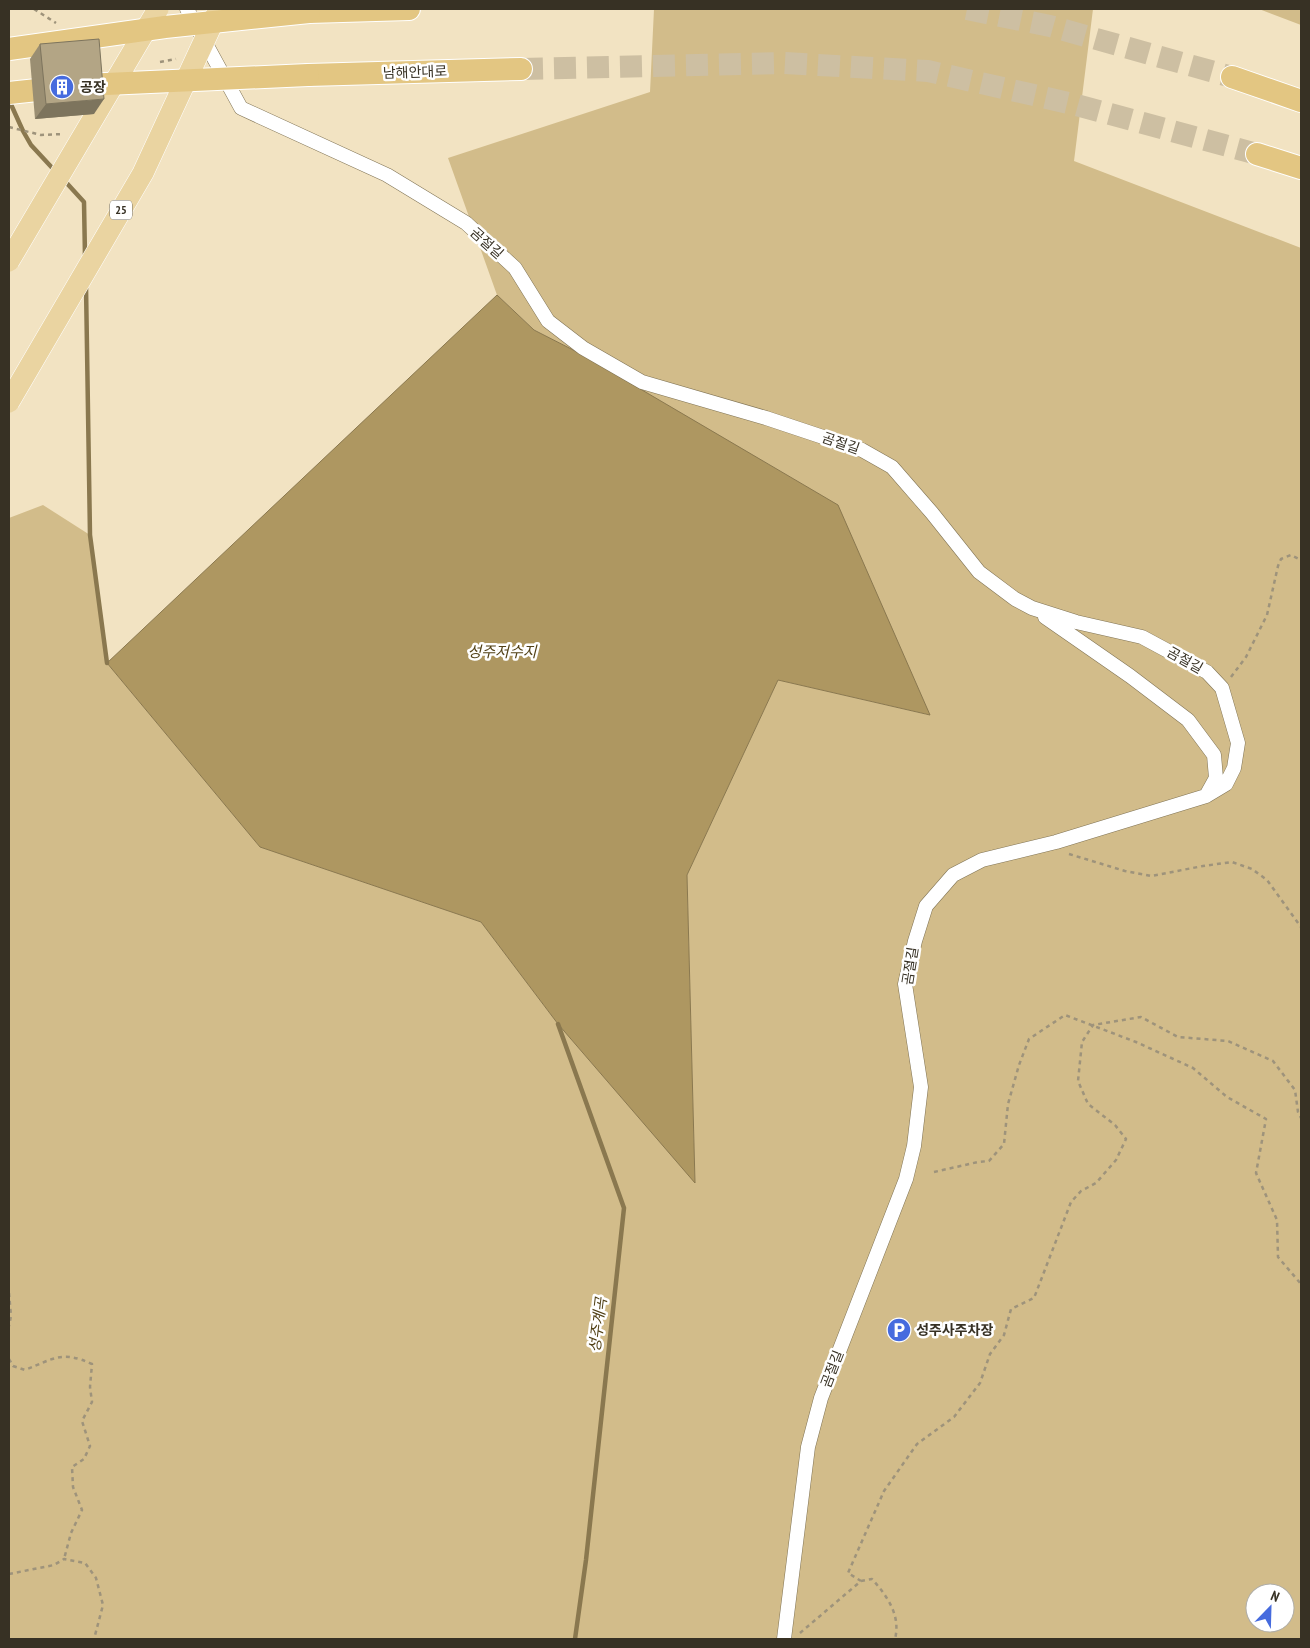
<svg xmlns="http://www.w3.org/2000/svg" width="1310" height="1648" font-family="'PT Sans Narrow','Noto Sans KR',sans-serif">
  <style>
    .green { fill: #d2bc8a; fill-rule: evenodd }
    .water { fill: #ae9761; stroke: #8a784f }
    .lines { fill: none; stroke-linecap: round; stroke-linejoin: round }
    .stream { stroke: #8a784f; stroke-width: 4.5 }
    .trunk-tunnel { stroke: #cdbfa2; stroke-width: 22; stroke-dasharray: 22 11; stroke-linecap: butt }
    .minor-casing { stroke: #817455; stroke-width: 15 }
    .trunk-casing { stroke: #fff; stroke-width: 24 }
    .path { stroke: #9e937b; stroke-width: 2.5; stroke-dasharray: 4 4; stroke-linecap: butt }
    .minor { stroke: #fff; stroke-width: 14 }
    .trunk { stroke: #e3c682; stroke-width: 22 }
    .primary-bridge-casing { stroke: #fff; stroke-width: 22; stroke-linecap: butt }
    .trunk-bridge-casing { stroke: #fff; stroke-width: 24; stroke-linecap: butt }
    .primary-bridge { stroke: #ead4a1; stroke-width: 21 }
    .trunk-bridge { stroke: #e3c682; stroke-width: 22 }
    .wall { fill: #9a8e72 }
    .shaded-wall { fill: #7d745d }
    .building { fill: #b3a585; stroke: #7d745d }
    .labels { text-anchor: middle; stroke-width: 5; stroke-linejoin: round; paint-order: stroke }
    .shield { fill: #fff; stroke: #736f66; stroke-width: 1 }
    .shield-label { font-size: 12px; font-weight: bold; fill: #373124 }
    .street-label { font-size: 14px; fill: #373124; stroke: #fff }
    .poi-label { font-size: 14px; font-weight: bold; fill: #373124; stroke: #fff; text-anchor: start }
    .water-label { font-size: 15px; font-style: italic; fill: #524116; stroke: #fff }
  </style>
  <rect width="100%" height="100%" fill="#f2e3c2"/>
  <path class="green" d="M 654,9 L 1093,9 L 1074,161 L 1301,248 L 1301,1639 L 9,1639 L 9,518 L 43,505 L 90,535 L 107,663 L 260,847 L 481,922 L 558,1024 L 695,1182 L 687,875 L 778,680 L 929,715 L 579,353 L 534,330 L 497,295 L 448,158 L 650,92 ZM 1255,1593 L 1285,1593 L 1285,1623 L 1255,1623 Z
    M 1259,9 L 1301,9 L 1301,25 Z"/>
  <path class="water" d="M 497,295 L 534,330 L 579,353 L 838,505 L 930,715 L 778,680 L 687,875 L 695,1183 L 558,1024 L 481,922 L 260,847 L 107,663 Z"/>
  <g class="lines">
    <path class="stream" d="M 9,100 L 23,131 L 31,145 L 56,172
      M 63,179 L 84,202 L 85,256
      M 86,286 L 90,535 L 107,663
      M 558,1024 L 624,1208 L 586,1560 L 575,1639"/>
    <path class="trunk-tunnel" d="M 967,9 L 1050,26 L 1232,77
      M 521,69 L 783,63 L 928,71 L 1073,104 L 1257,154"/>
    <g class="minor-casing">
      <path id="minor" d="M 187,9 L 241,108 L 387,175 L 466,223 L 515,268 L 548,321 L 583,348 L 642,382 L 766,418 L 862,450 L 892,467 L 932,513 L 979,572 L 1015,599 L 1032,608 L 1076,622 L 1142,637 L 1207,672 L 1222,688 L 1238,743 L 1234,768 L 1226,784 L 1206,796 L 1056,842 L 982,860 L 953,875 L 926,906 L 915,941 L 905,984 L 921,1087 L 914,1146 L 906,1179 L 821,1398 L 808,1447 L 784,1639
        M 1045,617 L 1130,676 L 1188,720 L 1214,755 L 1216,778 L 1206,796"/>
    </g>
    <g class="trunk-casing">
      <path id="trunk" d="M 309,12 L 409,9
        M 308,75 L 521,69
        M 1232,77 L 1301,101
        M 1257,154 L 1301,168"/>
    </g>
    <path class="path" d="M 34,9 L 56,23
      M 160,62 L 176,59
      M 9,127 L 41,135 L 63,134
      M 1231,677 L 1246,657 L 1267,615 L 1278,566 L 1281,559 L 1291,555 L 1301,560
      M 1069,854 L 1125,871 L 1151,876 L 1203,866 L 1232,862 L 1252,869 L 1267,880 L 1301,927
      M 934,1172 L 978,1162 L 989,1161 L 1004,1144 L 1008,1104 L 1019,1065 L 1029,1039 L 1065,1015 L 1136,1042 L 1193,1068 L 1227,1097 L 1266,1119 L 1256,1173 L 1277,1220 L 1278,1257 L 1301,1284
      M 9,1293 L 11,1316 L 9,1326
      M 9,1359 L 13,1366 L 25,1370 C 53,1359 62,1350 92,1364 L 90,1387 L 92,1402 L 82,1421 L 90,1446 L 84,1459 L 72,1467 L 73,1487 L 82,1510 L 71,1533 L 64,1559
      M 9,1574 L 54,1565 L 64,1559 L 85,1563 L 96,1578 L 103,1605 L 94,1639
      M 861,1581 L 872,1579 C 887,1596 901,1615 895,1639
      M 800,1633 L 861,1581 L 848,1573 L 884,1491 L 917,1444 L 954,1417 L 980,1383 L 990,1354 L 1004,1335 L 1011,1309 L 1034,1298 L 1071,1202 L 1081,1191 L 1096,1183 L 1116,1160 L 1126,1139 L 1115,1125 L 1088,1104 L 1078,1081 L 1082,1042 L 1093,1025 L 1141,1017 L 1178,1037 L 1228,1041 L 1273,1061 L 1295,1090 L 1298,1112 L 1301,1118"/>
    <use href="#minor" class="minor"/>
    <use href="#trunk" class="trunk"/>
    <g class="primary-bridge-casing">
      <path id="primary-bridge" d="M 9,261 L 158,9
        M 9,402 L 143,173 L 219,9"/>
    </g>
    <g class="trunk-bridge-casing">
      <path id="trunk-bridge" d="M 9,49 L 165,27 L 309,12
        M 9,93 L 84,85 L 308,75"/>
    </g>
    <use href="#primary-bridge" class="primary-bridge"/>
    <use href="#trunk-bridge" class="trunk-bridge"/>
  </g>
  <path class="wall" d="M 40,44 L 94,114 L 35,119 L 30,59 Z"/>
  <path class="shaded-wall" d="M 104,99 L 94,114 L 35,119 L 46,104 Z"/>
  <path class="building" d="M 99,39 L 104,99 L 46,104 L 40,44 Z"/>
  <defs>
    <g id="building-disc" transform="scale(1.25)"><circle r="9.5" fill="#466bde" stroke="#fff"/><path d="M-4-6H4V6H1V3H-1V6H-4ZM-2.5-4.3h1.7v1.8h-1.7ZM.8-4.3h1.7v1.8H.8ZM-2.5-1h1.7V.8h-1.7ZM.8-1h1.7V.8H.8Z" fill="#fff"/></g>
    <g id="parking-disc" transform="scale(1.25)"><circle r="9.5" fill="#466bde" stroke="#fff"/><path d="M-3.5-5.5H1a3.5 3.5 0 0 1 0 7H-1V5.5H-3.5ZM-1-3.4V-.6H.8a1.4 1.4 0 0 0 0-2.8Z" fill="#fff"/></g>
  </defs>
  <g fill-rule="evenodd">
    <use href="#building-disc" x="62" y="87"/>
    <use href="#parking-disc" x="899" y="1330"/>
  </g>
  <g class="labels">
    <rect class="shield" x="110" y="200.5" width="22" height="19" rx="4"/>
    <g class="shield-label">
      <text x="121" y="214">25</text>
    </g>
    <g class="street-label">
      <text transform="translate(415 72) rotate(-2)" y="5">남해안대로</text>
      <text transform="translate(487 243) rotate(42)" y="5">곰절길</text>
      <text transform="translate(841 443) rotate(19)" y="5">곰절길</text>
      <text transform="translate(1185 660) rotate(29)" y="5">곰절길</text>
      <text transform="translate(910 966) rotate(-81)" y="5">곰절길</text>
      <text transform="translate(832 1369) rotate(-69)" y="5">곰절길</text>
    </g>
    <g class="poi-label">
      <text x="80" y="92">공장</text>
      <text x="916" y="1335">성주사주차장</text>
    </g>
    <g class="water-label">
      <text x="502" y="657">성주저수지</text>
      <text transform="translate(598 1325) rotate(-83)" y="5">성주계곡</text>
    </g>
  </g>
  <rect width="1310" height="1648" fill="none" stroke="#373124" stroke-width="20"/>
  <g transform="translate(1270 1608) rotate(23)"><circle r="24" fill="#ffffff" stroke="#afada7"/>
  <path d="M0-4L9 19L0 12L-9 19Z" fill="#466bde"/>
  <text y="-8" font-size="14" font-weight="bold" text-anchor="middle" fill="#373124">N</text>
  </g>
</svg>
